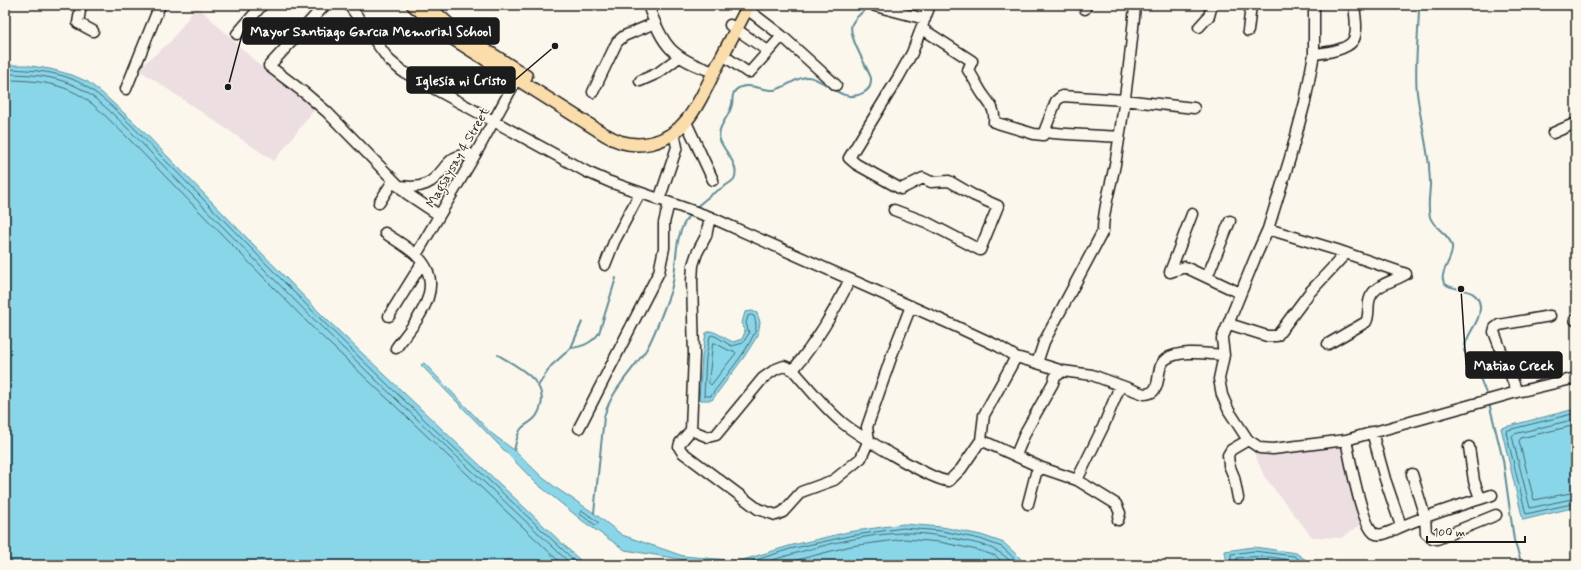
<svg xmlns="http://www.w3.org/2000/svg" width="1581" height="570" font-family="Mynerve,sans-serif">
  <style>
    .built { fill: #eddee1 }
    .water { fill: #89d6e9; stroke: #5d8c97 }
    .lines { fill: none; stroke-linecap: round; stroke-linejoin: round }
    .shore { stroke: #48666e; stroke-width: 1 }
    .stream { stroke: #5d8c97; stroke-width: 2 }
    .minor-casing { stroke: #1c1c1c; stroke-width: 13 }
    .major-casing { stroke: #1c1c1c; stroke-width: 15 }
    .minor { stroke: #fbf7ec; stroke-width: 10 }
    .major { stroke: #faddab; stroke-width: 12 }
    .labels { text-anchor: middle; stroke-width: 3.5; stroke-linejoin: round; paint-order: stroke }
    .street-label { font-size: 13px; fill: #1c1c1c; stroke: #fbf7ec }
    .leader { fill: none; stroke: #1c1c1c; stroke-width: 1.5 }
    .callout-dot { fill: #1c1c1c; stroke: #fbf7ec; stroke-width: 1.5 }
    .callout { fill: #1c1c1c; stroke: #1c1c1c; stroke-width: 1.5 }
    .callout-label { font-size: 14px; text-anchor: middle; font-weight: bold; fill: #fff }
  </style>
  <rect width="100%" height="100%" fill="#fbf7ec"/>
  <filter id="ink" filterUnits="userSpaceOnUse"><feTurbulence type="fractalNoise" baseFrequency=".025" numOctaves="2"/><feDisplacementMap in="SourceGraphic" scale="8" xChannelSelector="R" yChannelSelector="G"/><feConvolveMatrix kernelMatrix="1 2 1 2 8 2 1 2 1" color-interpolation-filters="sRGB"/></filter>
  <g filter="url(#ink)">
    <path class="built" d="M 197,6 L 259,65 L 318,105 L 274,161 L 138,69 L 171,41 Z
      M 1340,441 L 1365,522 L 1341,538 L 1312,537 L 1264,476 L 1253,450 Z"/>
    <path class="water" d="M 5,65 L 25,65 L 50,69 L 72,75 L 88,82 L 102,93 L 136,124 L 323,316 L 585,565 L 5,565 Z
      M 752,311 L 757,313 L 760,322 L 758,335 L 744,357 L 712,400 L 699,400 L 702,357 L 706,333 L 711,331 C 719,333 725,339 733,342 L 742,339 L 745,332 L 742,323 L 745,312 Z
      M 424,363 L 491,433 L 514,450 L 543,478 L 559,490 L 594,513 L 622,535 L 683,556 L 740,561 L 789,546 L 848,532 L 903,524 L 942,527 L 981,535 L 1004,543 L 1020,558 L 1024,565 L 715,565 L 625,550 L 584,522 L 536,483 L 421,365 Z
      M 1575,409 L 1576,414 L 1576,507 L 1523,520 L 1501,428 Z
      M 1254,547 L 1296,553 L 1313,565 L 1221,565 L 1227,564 L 1225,551 Z"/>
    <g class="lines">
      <path class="shore" d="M 5,69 C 33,70 63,71 87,87 C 115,105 140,135 163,158 C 203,199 243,240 283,281 C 378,379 480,471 579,565
        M 5,74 C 32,74 59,76 83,90 C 106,104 134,135 153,155 C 190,193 228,232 265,270 C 364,372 469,467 572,565
        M 5,80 C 30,80 58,82 81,96 C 97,106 111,122 125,135 L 312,327 L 563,565
        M 751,315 L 754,316 C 756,322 757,329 754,334 C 744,356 725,376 711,396 L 704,396 L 706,357 L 710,336 L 712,335 C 719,337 725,343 732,346 L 743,343 L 749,333 L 746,323 L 748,316 Z
        M 713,343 L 715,343 L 728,350 L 734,351 L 736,353 L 711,385 L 709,383 Z
        M 1576,413 L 1508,430 L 1506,432 L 1526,514 L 1576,503
        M 1576,419 L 1514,434 L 1512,436 L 1530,508 L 1576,498
        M 1576,425 L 1521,438 L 1519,441 L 1534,500 L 1576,492
        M 581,511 L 583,511 L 598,522 L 598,524 L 595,525 L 580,514 Z
        M 708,565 L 710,562 L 741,565 L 790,549 L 849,536 L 903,528 L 942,531 L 980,539 L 1002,547 L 1017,561 L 1019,565
        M 756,565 C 802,551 854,535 902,533 C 922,532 947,537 966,541 C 985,545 1000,549 1014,565
        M 777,565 L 851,546 L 904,539 L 940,542 L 977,550 L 996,556 L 1005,565
        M 1231,565 L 1231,554 L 1254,551 L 1294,556 L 1307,565
        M 1236,565 L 1237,558 C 1253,556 1284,555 1298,565"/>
      <path class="stream" d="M 1419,5 C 1419,34 1414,64 1417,93 C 1420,117 1426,141 1429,165 C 1429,171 1430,177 1430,184 C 1430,194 1427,206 1430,217 C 1434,229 1450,234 1452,246 C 1454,258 1440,271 1443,280 C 1447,294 1478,283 1480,306 C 1481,323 1465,334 1464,351 L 1477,370 L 1487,396
        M 695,208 C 701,203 706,199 712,194 C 717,191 731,183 734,179 C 741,166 723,150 720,140 C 716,126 730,117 732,104 C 733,101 732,98 733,95 C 734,91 738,88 741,87 C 752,83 763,91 774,90 C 785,88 798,76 808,77 C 827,79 842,105 863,93 C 870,89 871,86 871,78 C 867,66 847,35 852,24 C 855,16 864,13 868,5
        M 571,348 C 583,347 592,343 599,333 L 616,278
        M 498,355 C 519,367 555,385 537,415 C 533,422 525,424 521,429 C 517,434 516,444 514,450
        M 538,386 L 551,366 L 571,348 L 582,322
        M 1489,403 L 1503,460 L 1514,540 L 1522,565
        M 594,513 L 604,417 C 611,391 631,372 646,350 C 654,337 664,309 670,293 C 680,265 670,241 690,214"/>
      <g class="minor-casing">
        <path id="minor" d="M 81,5 L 78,23 L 93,31
          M 325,5 L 269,66 L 306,94 L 327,112 L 406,193 L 439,215
          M 349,5 L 389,60 L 402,71 L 587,172 L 610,182 L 710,217 L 955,326 L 998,346 L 1016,357 L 1037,363
          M 648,5 C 663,47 672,58 714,72
          M 1135,5 C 1131,56 1124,108 1116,159 C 1112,183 1103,207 1103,231 L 1044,342 L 1037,363 L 1063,371 L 1092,375 L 1144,394 C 1165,394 1153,368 1166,359 C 1180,349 1208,354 1224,355
          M 1314,5 L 1314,54 L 1305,102 L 1290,158 L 1268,229 L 1255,258 L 1222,339 L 1224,355 L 1219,379 L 1222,395 L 1229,411 L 1248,440 L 1260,448 L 1273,449 L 1346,440 L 1517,392 L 1576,378
          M 875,6 L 925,19
          M 747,9 L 782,36 L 836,85
          M 1085,9 L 1085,5
          M 730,25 L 768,51
          M 1199,27 L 1209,16 L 1212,5
          M 921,28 L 972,61 L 968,70 C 973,77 976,83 980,90 C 987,102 996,107 994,122 L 1034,134 L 1043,135 L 1056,101 L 1062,96 L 1124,100 L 1194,108
          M 1248,31 L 1251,5
          M 237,34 L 262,5
          M 1314,54 C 1324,53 1349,50 1354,39 C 1358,30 1355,15 1354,5
          M 723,55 L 747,72 L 750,72 L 782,36
          M 640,81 L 658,73 L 679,57
          M 126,89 L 160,5
          M 593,92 L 617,42 L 624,36 L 655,23
          M 686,122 L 713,180
          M 1045,132 C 1070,135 1095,135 1119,137
          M 1553,133 L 1576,123
          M 398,186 C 408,187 417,188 426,184 C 447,175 444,151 475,155
          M 659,200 L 677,147 L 674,133
          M 379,203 L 393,181
          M 894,210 L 926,222 L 980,250 L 998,206 L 973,195 L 949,181 L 931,182 L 923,178 L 901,189 L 856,164 L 849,158 L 898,78 L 912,53 L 930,5
          M 1192,214 L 1170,272 L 1185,267 L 1240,293
          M 710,217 L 706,236 L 697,253 L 693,265 L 692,281 L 694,354 L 691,430 L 680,443 L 679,447 L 682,452 L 758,509 L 776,515 L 783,512 L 801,492 L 834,480 L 861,458 L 869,440 L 867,427 L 893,352 L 911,306
          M 1268,229 L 1337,250 L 1406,274
          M 385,233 C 395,240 406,246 415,254 C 450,285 416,321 396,348
          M 416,255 L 475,155 L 520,73
          M 605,265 L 614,242 L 640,193
          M 1207,277 L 1230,221
          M 389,316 L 422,263
          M 1575,320 L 1576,320
          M 1229,324 L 1267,336 L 1277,336 L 1310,292 L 1346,253
          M 1328,344 L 1366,322 C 1370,315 1367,305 1370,298 C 1375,284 1395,281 1406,274
          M 793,370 C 817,341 834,313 850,279
          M 1517,392 L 1494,332 L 1495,328 L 1499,325 L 1550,316
          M 579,428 L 659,272 L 664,248 L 664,223 L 669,203
          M 691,430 L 708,437 L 716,435 L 763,378 L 776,369 L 784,366 L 793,370 C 809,388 825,409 844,424 C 858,435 934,482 949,481 L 961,469 L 981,440 L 984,415 L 1016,357
          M 1372,432 L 1385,479 L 1401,526
          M 981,440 L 1042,468 L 1077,480 L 1116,504 L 1120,513 L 1118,520
          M 1346,440 C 1350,458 1361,523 1374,533 C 1380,537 1389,532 1394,530 C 1425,515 1459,506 1492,495
          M 1469,447 L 1474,481 L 1480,498
          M 1016,455 L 1026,431 L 1053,383 L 1055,377 L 1063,371
          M 1412,474 L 1425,517 L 1426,533 L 1432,538 L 1437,539 L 1496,515
          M 1077,480 L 1103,427 L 1120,386
          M 1238,498 L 1234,477 L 1229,465 L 1228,455 L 1231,450 L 1248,440
          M 1028,504 L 1036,473 L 1042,468"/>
      </g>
      <g class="major-casing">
        <path id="major" d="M 413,5 L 452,38 L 604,134 C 609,137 615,140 621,142 C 631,145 641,145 651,143 C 687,135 700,100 715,70 C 726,49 737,27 749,5
          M 427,5 L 456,31 L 526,76"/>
      </g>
      <use href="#minor" class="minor"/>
      <use href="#major" class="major"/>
    </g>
  </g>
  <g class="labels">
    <g class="street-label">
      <text transform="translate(457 157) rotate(-60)" y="5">Magsaysay 4 Street</text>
    </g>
  </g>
  <path class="leader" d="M228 87L243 31M555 46L515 80M1461 289L1466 365"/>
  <g class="callout-dot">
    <circle cx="228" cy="87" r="4"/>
    <circle cx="555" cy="46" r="4"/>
    <circle cx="1461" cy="289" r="4"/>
  </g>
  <g class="callout">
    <rect x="243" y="18" width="256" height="26" rx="4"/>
    <rect x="407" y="67" width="108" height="26" rx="4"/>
    <rect x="1466" y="352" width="96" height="26" rx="4"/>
  </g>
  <g class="callout-label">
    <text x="371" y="36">Mayor Santiago Garcia Memorial School</text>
    <text x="461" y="85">Iglesia ni Cristo</text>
    <text x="1514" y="370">Matiao Creek</text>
  </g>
  <rect width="1581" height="570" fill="none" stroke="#fbf7ec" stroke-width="20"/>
  <rect x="10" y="10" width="1561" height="550" fill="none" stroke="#1c1c1c" stroke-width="1.5" filter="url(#ink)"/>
  <path d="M1427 536v6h98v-6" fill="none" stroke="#1c1c1c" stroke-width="2"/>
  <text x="1433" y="536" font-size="12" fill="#1c1c1c" stroke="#fbf7ec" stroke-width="3" paint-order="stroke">100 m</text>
</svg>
